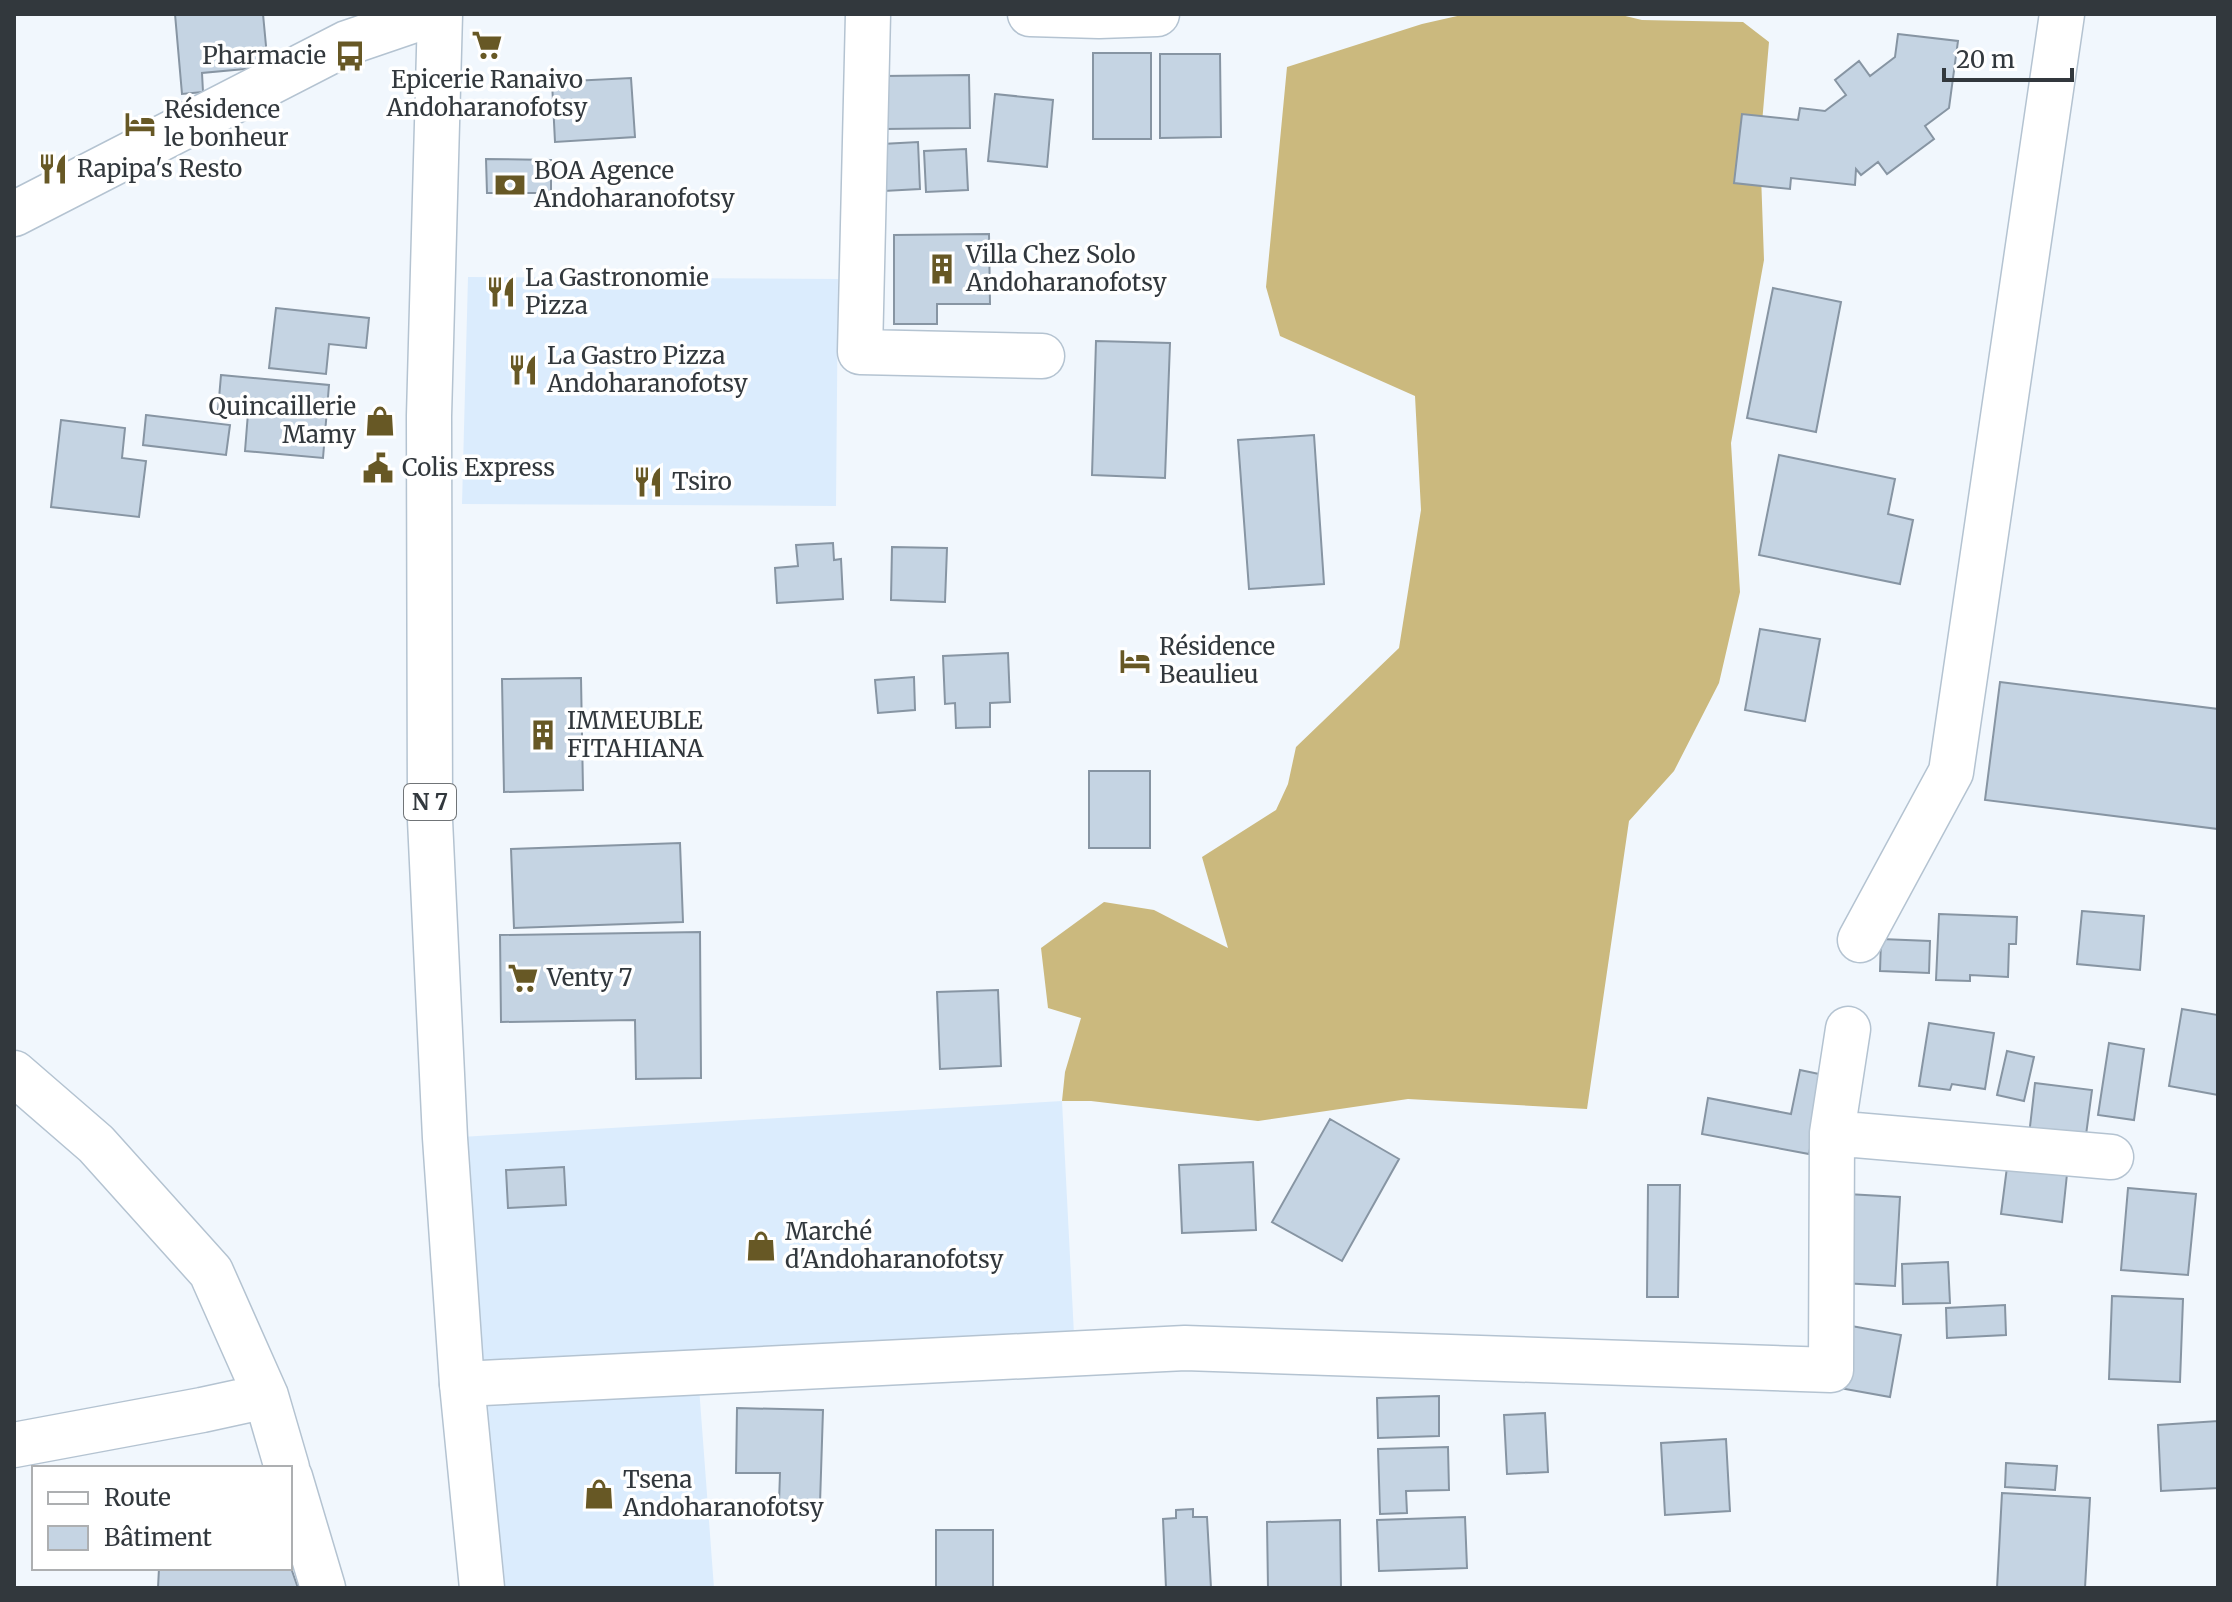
<svg xmlns="http://www.w3.org/2000/svg" width="2232" height="1602" font-family="Merriweather,serif">
  <style>
    .built { fill: #dbecfd }
    .forest { fill: #cbb97e }
    .building { fill: #c5d4e3; stroke: #8795a3; stroke-width: 2 }
    .lines { fill: none; stroke-linecap: round; stroke-linejoin: round }
    .street-casing { stroke: #b4c3d1; stroke-width: 47 }
    .secondary-casing { stroke: #b4c3d1; stroke-width: 47 }
    .primary-casing { stroke: #b4c3d1; stroke-width: 47 }
    .street { stroke: #fff; stroke-width: 44 }
    .secondary { stroke: #fff; stroke-width: 44 }
    .primary { stroke: #fff; stroke-width: 44 }
    .labels { text-anchor: middle; stroke-width: 7; stroke-linejoin: round; paint-order: stroke }
    .shield { fill: #fff; stroke: #707477; stroke-width: 2 }
    .shield-label { font-size: 22px; font-weight: bold; fill: #32383d }
    .poi-label { font-size: 24px; fill: #32383d; stroke: #fff; text-anchor: start }
  </style>
  <rect width="100%" height="100%" fill="#f1f7fd"/>
  <path class="built" d="M 468,277 L 838,279 L 836,506 L 462,504 Z
    M 1062,1101 L 1075,1354 L 462,1384 L 445,1138 Z
    M 699,1387 L 714,1588 L 501,1588 L 480,1400 Z"/>
  <path class="forest" d="M 1466,14 L 1617,14 L 1642,20 L 1743,22 L 1769,42 L 1760,146 L 1764,260 L 1731,443 L 1740,592 L 1719,683 L 1674,771 L 1629,821 L 1587,1109 L 1408,1099 L 1258,1121 L 1091,1101 L 1062,1101 L 1065,1072 L 1081,1018 L 1048,1008 L 1041,948 L 1104,902 L 1154,910 L 1228,948 L 1202,857 L 1276,810 L 1288,784 L 1296,747 L 1399,648 L 1421,510 L 1415,396 L 1280,336 L 1266,287 L 1287,67 L 1422,24 Z"/>
  <path class="building" d="M 175,14 L 263,14 L 268,67 L 202,73 L 203,92 L 182,94 Z
    M 1898,34 L 1958,41 L 1949,108 L 1925,126 L 1934,139 L 1887,174 L 1878,162 L 1861,175 L 1856,169 L 1855,185 L 1791,178 L 1790,189 L 1734,183 L 1742,114 L 1798,120 L 1800,108 L 1825,111 L 1846,95 L 1835,80 L 1859,61 L 1870,76 L 1895,57 Z
    M 1093,53 L 1151,53 L 1151,139 L 1093,139 Z
    M 1160,54 L 1220,54 L 1221,137 L 1160,138 Z
    M 969,75 L 970,128 L 884,129 L 883,76 Z
    M 631,78 L 635,137 L 555,142 L 552,82 Z
    M 995,94 L 1053,100 L 1047,167 L 988,161 Z
    M 918,142 L 920,189 L 884,191 L 882,144 Z
    M 966,149 L 968,190 L 926,192 L 924,151 Z
    M 486,159 L 551,160 L 551,193 L 487,193 Z
    M 989,234 L 990,304 L 937,304 L 937,324 L 894,324 L 894,235 Z
    M 1773,288 L 1841,302 L 1816,432 L 1747,418 Z
    M 276,308 L 369,318 L 366,348 L 329,344 L 326,374 L 269,368 Z
    M 1096,341 L 1170,343 L 1165,478 L 1092,475 Z
    M 221,375 L 329,385 L 323,458 L 245,451 L 248,413 L 218,410 Z
    M 146,415 L 230,425 L 226,455 L 143,445 Z
    M 61,420 L 125,428 L 122,458 L 146,461 L 139,517 L 51,507 Z
    M 1314,435 L 1324,584 L 1249,589 L 1238,440 Z
    M 1779,455 L 1895,479 L 1888,514 L 1913,520 L 1900,584 L 1759,555 Z
    M 833,543 L 834,560 L 841,559 L 843,599 L 777,603 L 775,568 L 798,566 L 796,545 Z
    M 892,547 L 947,548 L 945,602 L 891,600 Z
    M 1760,629 L 1820,639 L 1805,721 L 1745,710 Z
    M 1008,653 L 1010,702 L 990,703 L 990,727 L 956,728 L 955,703 L 945,704 L 943,656 Z
    M 914,677 L 915,710 L 878,713 L 875,680 Z
    M 581,678 L 583,790 L 504,792 L 502,679 Z
    M 2000,682 L 2218,709 L 2218,829 L 1985,800 Z
    M 2000,682 L 2218,709 L 2218,829 L 1985,800 Z
    M 1089,771 L 1150,771 L 1150,848 L 1089,848 Z
    M 680,843 L 683,922 L 514,928 L 511,849 Z
    M 2082,911 L 2144,916 L 2140,970 L 2077,964 Z
    M 1939,914 L 2017,917 L 2016,944 L 2009,944 L 2008,977 L 1970,975 L 1970,981 L 1936,980 Z
    M 700,932 L 701,1078 L 636,1079 L 635,1020 L 501,1022 L 500,935 Z
    M 1881,939 L 1930,941 L 1929,973 L 1880,971 Z
    M 998,990 L 1001,1066 L 940,1069 L 937,992 Z
    M 2182,1009 L 2218,1015 L 2218,1095 L 2169,1086 Z
    M 1929,1023 L 1994,1033 L 1985,1089 L 1952,1084 L 1950,1090 L 1919,1086 Z
    M 2109,1043 L 2144,1049 L 2134,1120 L 2098,1115 Z
    M 2007,1051 L 2034,1057 L 2024,1101 L 1997,1095 Z
    M 1800,1070 L 1824,1075 L 1809,1154 L 1702,1134 L 1708,1098 L 1791,1114 Z
    M 2035,1083 L 2092,1090 L 2084,1150 L 2028,1144 Z
    M 1330,1119 L 1399,1159 L 1342,1261 L 1272,1222 Z
    M 1253,1162 L 1256,1230 L 1182,1233 L 1179,1165 Z
    M 564,1167 L 566,1205 L 508,1208 L 506,1170 Z
    M 2007,1167 L 2067,1174 L 2062,1222 L 2001,1214 Z
    M 1648,1185 L 1680,1185 L 1678,1297 L 1647,1297 Z
    M 2128,1188 L 2196,1194 L 2188,1275 L 2121,1270 Z
    M 1847,1194 L 1900,1197 L 1895,1286 L 1842,1283 Z
    M 1948,1262 L 1950,1303 L 1903,1304 L 1902,1264 Z
    M 2112,1296 L 2183,1299 L 2180,1382 L 2109,1379 Z
    M 2005,1305 L 2006,1335 L 1947,1338 L 1946,1308 Z
    M 1846,1325 L 1901,1335 L 1890,1397 L 1834,1387 Z
    M 1439,1396 L 1439,1436 L 1378,1438 L 1377,1398 Z
    M 737,1408 L 823,1410 L 820,1504 L 779,1503 L 780,1473 L 736,1473 Z
    M 1545,1413 L 1548,1472 L 1507,1474 L 1504,1415 Z
    M 2218,1421 L 2218,1488 L 2161,1491 L 2158,1425 Z
    M 1726,1439 L 1730,1511 L 1665,1515 L 1661,1443 Z
    M 1448,1447 L 1449,1490 L 1406,1491 L 1407,1513 L 1380,1514 L 1378,1449 Z
    M 2006,1463 L 2057,1466 L 2055,1490 L 2005,1487 Z
    M 2002,1493 L 2090,1498 L 2085,1588 L 1997,1588 Z
    M 1193,1509 L 1193,1517 L 1207,1517 L 1211,1588 L 1166,1588 L 1163,1519 L 1176,1518 L 1176,1510 Z
    M 1465,1517 L 1467,1568 L 1379,1571 L 1377,1520 Z
    M 1340,1520 L 1341,1588 L 1268,1588 L 1267,1522 Z
    M 936,1530 L 993,1530 L 993,1588 L 936,1588 Z
    M 290,1565 L 298,1588 L 158,1588 L 159,1568 L 290,1568 Z"/>
  <g class="lines">
    <g class="street-casing">
      <path id="street" d="M 868,14 L 860,352 L 1042,356
        M 14,214 L 347,43 L 432,14
        M 1860,940 L 1951,772 L 2062,14
        M 14,1073 L 96,1144 L 211,1272 L 266,1396 L 287,1468
        M 1832,1133 L 2111,1157
        M 462,1384 L 1185,1348 L 1831,1370 L 1832,1133 L 1848,1029
        M 14,1445 L 202,1410 L 266,1396
        M 290,1477 L 323,1588"/>
    </g>
    <g class="secondary-casing">
      <path id="secondary" d="M 1030,14 L 1099,16 L 1157,14"/>
    </g>
    <g class="primary-casing">
      <path id="primary" d="M 440,14 L 429,416 L 430,820 L 445,1138 L 462,1384 L 482,1588"/>
    </g>
    <use href="#street" class="street"/>
    <use href="#secondary" class="secondary"/>
    <use href="#primary" class="primary"/>
  </g>
  <defs>
    <g id="supermarket-bare" transform="scale(2.4)"><path d="M-6-5.5h2.5l.6 2H6L4.5 2H-2.5L-4.4-4H-6ZM-1.5 3.2a1.3 1.3 0 1 0 .1 0ZM3 3.2a1.3 1.3 0 1 0 .1 0Z" fill="#675825" stroke="#fff" stroke-width="2.5" paint-order="stroke"/></g>
    <g id="bus-bare" transform="scale(2.4)"><path d="M-5-6H5V4H4V6H2V4H-2V6H-4V4H-5ZM-3.5-4V0h7V-4ZM-3.5 1.2v1.5H-2V1.2ZM2 1.2v1.5H3.5V1.2Z" fill="#675825" stroke="#fff" stroke-width="2.5" paint-order="stroke"/></g>
    <g id="hotel-bare" transform="scale(2.4)"><path d="M-6-4.5h1.5V1H6V5H4.5V3h-9V5H-6ZM-4 0a1.8 1.8 0 1 1 3.6 0ZM.5 0V-2.5h3Q6-2.5 6 0Z" fill="#675825" stroke="#fff" stroke-width="2.5" paint-order="stroke"/></g>
    <g id="restaurant-bare" transform="scale(2.4)"><path d="M-5-6h1v4h1v-4h1v4h1v-4h1v5L-1.5 .5V6h-2V.5L-5-1ZM5-6V6H3V1.5H1.5Q1.5-4 5-6Z" fill="#675825" stroke="#fff" stroke-width="2.5" paint-order="stroke"/></g>
    <g id="bank-bare" transform="scale(2.4)"><path d="M-6-4H6V4H-6ZM0-2.3a2.3 2.3 0 1 0 0 4.6a2.3 2.3 0 1 0 0-4.6Z" fill="#675825" stroke="#fff" stroke-width="2.5" paint-order="stroke"/></g>
    <g id="building-bare" transform="scale(2.4)"><path d="M-4-6H4V6H1V3H-1V6H-4ZM-2.5-4.3h1.7v1.8h-1.7ZM.8-4.3h1.7v1.8H.8ZM-2.5-1h1.7V.8h-1.7ZM.8-1h1.7V.8H.8Z" fill="#675825" stroke="#fff" stroke-width="2.5" paint-order="stroke"/></g>
    <g id="shop-bare" transform="scale(2.4)"><path d="M-5-2.5h2.3a2.7 3.5 0 0 1 5.4 0H5L5.5 6h-11ZM-1.5-2.5h3a1.5 2.3 0 0 0-3 0Z" fill="#675825" stroke="#fff" stroke-width="2.5" paint-order="stroke"/></g>
    <g id="civic-bare" transform="scale(2.4)"><path d="M-.6-6.5H3V-4.5H.6V-3L4-1V1h2V6H-6V1h2V-1L-.6-3ZM-1.2 2.5V6h2.4V2.5Z" fill="#675825" stroke="#fff" stroke-width="2.5" paint-order="stroke"/></g>
  </defs>
  <g fill-rule="evenodd">
    <use href="#supermarket-bare" x="487" y="45"/>
    <use href="#bus-bare" x="350" y="56"/>
    <use href="#hotel-bare" x="140" y="124"/>
    <use href="#restaurant-bare" x="53" y="169"/>
    <use href="#bank-bare" x="510" y="185"/>
    <use href="#building-bare" x="942" y="269"/>
    <use href="#restaurant-bare" x="501" y="292"/>
    <use href="#restaurant-bare" x="523" y="370"/>
    <use href="#shop-bare" x="380" y="421"/>
    <use href="#civic-bare" x="378" y="468"/>
    <use href="#restaurant-bare" x="648" y="482"/>
    <use href="#hotel-bare" x="1135" y="661"/>
    <use href="#building-bare" x="543" y="735"/>
    <use href="#supermarket-bare" x="523" y="978"/>
    <use href="#shop-bare" x="761" y="1246"/>
    <use href="#shop-bare" x="599" y="1494"/>
  </g>
  <g class="labels">
    <rect class="shield" x="404" y="784" width="52" height="36" rx="6"/>
    <g class="shield-label">
      <text x="430" y="810">N 7</text>
    </g>
    <g class="poi-label">
      <text x="326" y="64" text-anchor="end">Pharmacie</text>
      <text x="487" y="88" text-anchor="middle">Epicerie Ranaivo<tspan x="487" dy="28">Andoharanofotsy</tspan></text>
      <text x="164" y="118">Résidence<tspan x="164" dy="28">le bonheur</tspan></text>
      <text x="77" y="177">Rapipa's Resto</text>
      <text x="534" y="179">BOA Agence<tspan x="534" dy="28">Andoharanofotsy</tspan></text>
      <text x="966" y="263">Villa Chez Solo<tspan x="966" dy="28">Andoharanofotsy</tspan></text>
      <text x="525" y="286">La Gastronomie<tspan x="525" dy="28">Pizza</tspan></text>
      <text x="547" y="364">La Gastro Pizza<tspan x="547" dy="28">Andoharanofotsy</tspan></text>
      <text x="356" y="415" text-anchor="end">Quincaillerie<tspan x="356" dy="28">Mamy</tspan></text>
      <text x="402" y="476">Colis Express</text>
      <text x="672" y="490">Tsiro</text>
      <text x="1159" y="655">Résidence<tspan x="1159" dy="28">Beaulieu</tspan></text>
      <text x="567" y="729">IMMEUBLE<tspan x="567" dy="28">FITAHIANA</tspan></text>
      <text x="547" y="986">Venty 7</text>
      <text x="785" y="1240">Marché<tspan x="785" dy="28">d'Andoharanofotsy</tspan></text>
      <text x="623" y="1488">Tsena<tspan x="623" dy="28">Andoharanofotsy</tspan></text>
    </g>
  </g>
  <rect width="2232" height="1602" fill="none" stroke="#32383d" stroke-width="32"/>
  <rect x="32" y="1466" width="260" height="104" fill="#ffffff" stroke="#adafb1" stroke-width="2"/>
  <rect x="48" y="1492" width="40" height="12" fill="#ffffff" stroke="#adafb1" stroke-width="2"/>
  <text x="104" y="1506" font-size="24" fill="#32383d">Route</text>
  <rect x="48" y="1526" width="40" height="24" fill="#c5d4e3" stroke="#adafb1" stroke-width="2"/>
  <text x="104" y="1546" font-size="24" fill="#32383d">Bâtiment</text>
  <path d="M1944 68v12h128v-12" fill="none" stroke="#32383d" stroke-width="4"/>
  <text x="1956" y="68" font-size="24" fill="#32383d" stroke="#ffffff" stroke-width="6" paint-order="stroke">20 m</text>
</svg>
